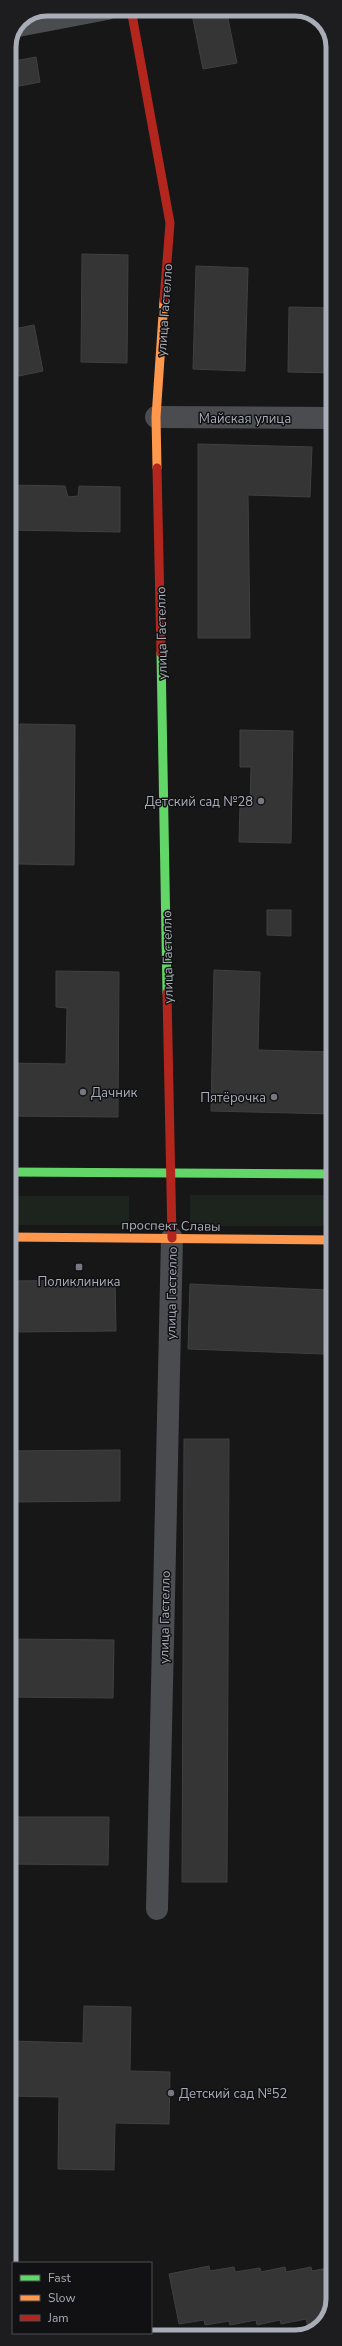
<svg xmlns="http://www.w3.org/2000/svg" width="342" height="2346" font-family="'Nunito Sans',sans-serif">
  <style>
    .green { fill: #1d241e }
    .building { fill: #353536; stroke: #3f4043 }
    .lines { fill: none; stroke-linecap: round; stroke-linejoin: round }
    .street { stroke: #4b4c50; stroke-width: 22 }
    .fast { stroke: #63d668; stroke-width: 9 }
    .slow { stroke: #ff974d; stroke-width: 9 }
    .jam { stroke: #b3261e; stroke-width: 9 }
    .poi-dot { fill: #757880; stroke: #111113; stroke-width: 1.5 }
    .labels { text-anchor: middle; stroke-width: 3; stroke-linejoin: round; paint-order: stroke }
    .street-label { font-size: 13px; fill: #a8adb8; stroke: #111113 }
    .poi-label { font-size: 13px; fill: #a8adb8; stroke: #111113; text-anchor: end }
    .rim { fill: none; stroke: #a8adb8; stroke-width: 5 }
  </style>
  <rect width="100%" height="100%" fill="#171717"/>
  <path class="green" d="M 190,1195 L 333,1195 L 333,1226 L 190,1226 Z
    M 9,1196 L 129,1196 L 129,1225 L 9,1225 Z"/>
  <path class="building" d="M 191,9 L 226,9 L 237,63 L 203,69 Z
    M 36,57 L 40,82 L 9,88 L 9,62 Z
    M 82,254 L 128,255 L 127,363 L 81,362 Z
    M 196,266 L 248,268 L 245,371 L 193,369 Z
    M 289,307 L 333,308 L 333,373 L 288,372 Z
    M 34,325 L 43,371 L 9,378 L 9,330 Z
    M 198,444 L 312,447 L 310,497 L 248,495 L 250,638 L 198,638 Z
    M 9,485 L 65,486 L 68,497 L 78,496 L 79,486 L 120,487 L 120,532 L 9,530 Z
    M 20,724 L 75,725 L 74,865 L 19,864 Z
    M 240,730 L 293,731 L 291,843 L 239,842 L 240,806 L 250,807 L 251,767 L 240,767 Z
    M 267,910 L 291,910 L 291,936 L 267,935 Z
    M 214,970 L 260,972 L 258,1050 L 333,1052 L 333,1114 L 211,1111 Z
    M 56,971 L 119,972 L 118,1117 L 9,1116 L 9,1063 L 66,1064 L 67,1008 L 56,1007 Z
    M 115,1280 L 116,1331 L 9,1332 L 9,1281 Z
    M 190,1284 L 327,1290 L 324,1354 L 188,1349 Z
    M 184,1439 L 229,1439 L 227,1882 L 182,1882 Z
    M 120,1450 L 120,1501 L 9,1502 L 9,1451 Z
    M 9,1639 L 114,1640 L 113,1698 L 9,1697 Z
    M 9,1817 L 109,1817 L 108,1865 L 9,1864 Z
    M 84,2006 L 131,2007 L 130,2071 L 170,2072 L 169,2124 L 115,2123 L 114,2170 L 58,2169 L 59,2097 L 9,2096 L 9,2041 L 83,2043 Z
    M 209,2266 L 210,2271 L 234,2267 L 235,2272 L 260,2268 L 261,2272 L 285,2267 L 286,2272 L 311,2267 L 312,2271 L 333,2267 L 333,2299 L 325,2320 L 307,2324 L 306,2319 L 281,2324 L 280,2320 L 257,2325 L 256,2320 L 230,2325 L 229,2321 L 205,2325 L 204,2320 L 179,2324 L 169,2274 Z"/>
  <g class="lines">
    <path class="street" d="M 18,26 L 107,9
      M 156,417 L 333,418
      M 157,1909 L 172,1238"/>
    <path class="fast" d="M 161,653 L 167,993
      M 9,1172 L 333,1174"/>
    <path class="slow" d="M 157,468 L 156,417 L 164,300
      M 9,1237 L 333,1240"/>
    <path class="jam" d="M 131,9 L 170,223 L 164,300
      M 157,468 L 161,653
      M 167,993 L 172,1238"/>
  </g>
  <g class="poi-dot">
    <circle cx="261" cy="801" r="4"/>
    <circle cx="83" cy="1092" r="4"/>
    <circle cx="274" cy="1097" r="4"/>
    <rect x="75" y="1263" width="8" height="8" rx="2"/>
    <circle cx="171" cy="2093" r="4"/>
  </g>
  <g class="labels">
    <g class="street-label">
      <text transform="translate(164 310) rotate(-86)" y="5">улица Гастелло</text>
      <text x="245" y="423">Майская улица</text>
      <text transform="translate(161 633) rotate(-91)" y="5">улица Гастелло</text>
      <text transform="translate(167 957) rotate(-91)" y="5">улица Гастелло</text>
      <text transform="translate(171 1225) rotate(1)" y="5">проспект Славы</text>
      <text transform="translate(171 1293) rotate(-89)" y="5">улица Гастелло</text>
      <text transform="translate(164 1617) rotate(-89)" y="5">улица Гастелло</text>
    </g>
    <g class="poi-label">
      <text x="253" y="806">Детский сад №28</text>
      <text x="91" y="1097" text-anchor="start">Дачник</text>
      <text x="266" y="1102">Пятёрочка</text>
      <text x="79" y="1286" text-anchor="middle">Поликлиника</text>
      <text x="179" y="2098" text-anchor="start">Детский сад №52</text>
    </g>
  </g>
  <path d="M0 0H342V2346H0ZM47 16H295A31 31 0 0 1 326 47V2299A31 31 0 0 1 295 2330H47A31 31 0 0 1 16 2299V47A31 31 0 0 1 47 16Z" fill="#1d1d20" fill-rule="evenodd"/>
  <path class="rim" d="M47 16H295A31 31 0 0 1 326 47V2299A31 31 0 0 1 295 2330H47A31 31 0 0 1 16 2299V47A31 31 0 0 1 47 16Z"/>
  <rect x="12" y="2262" width="140" height="72" fill="#111113" stroke="#4d4f55"/>
  <rect x="20" y="2275" width="20" height="6" fill="#63d668" stroke="#4d4f55"/>
  <text x="48" y="2282" font-size="12" fill="#a8adb8">Fast</text>
  <rect x="20" y="2295" width="20" height="6" fill="#ff974d" stroke="#4d4f55"/>
  <text x="48" y="2302" font-size="12" fill="#a8adb8">Slow</text>
  <rect x="20" y="2315" width="20" height="6" fill="#b3261e" stroke="#4d4f55"/>
  <text x="48" y="2322" font-size="12" fill="#a8adb8">Jam</text>
</svg>
